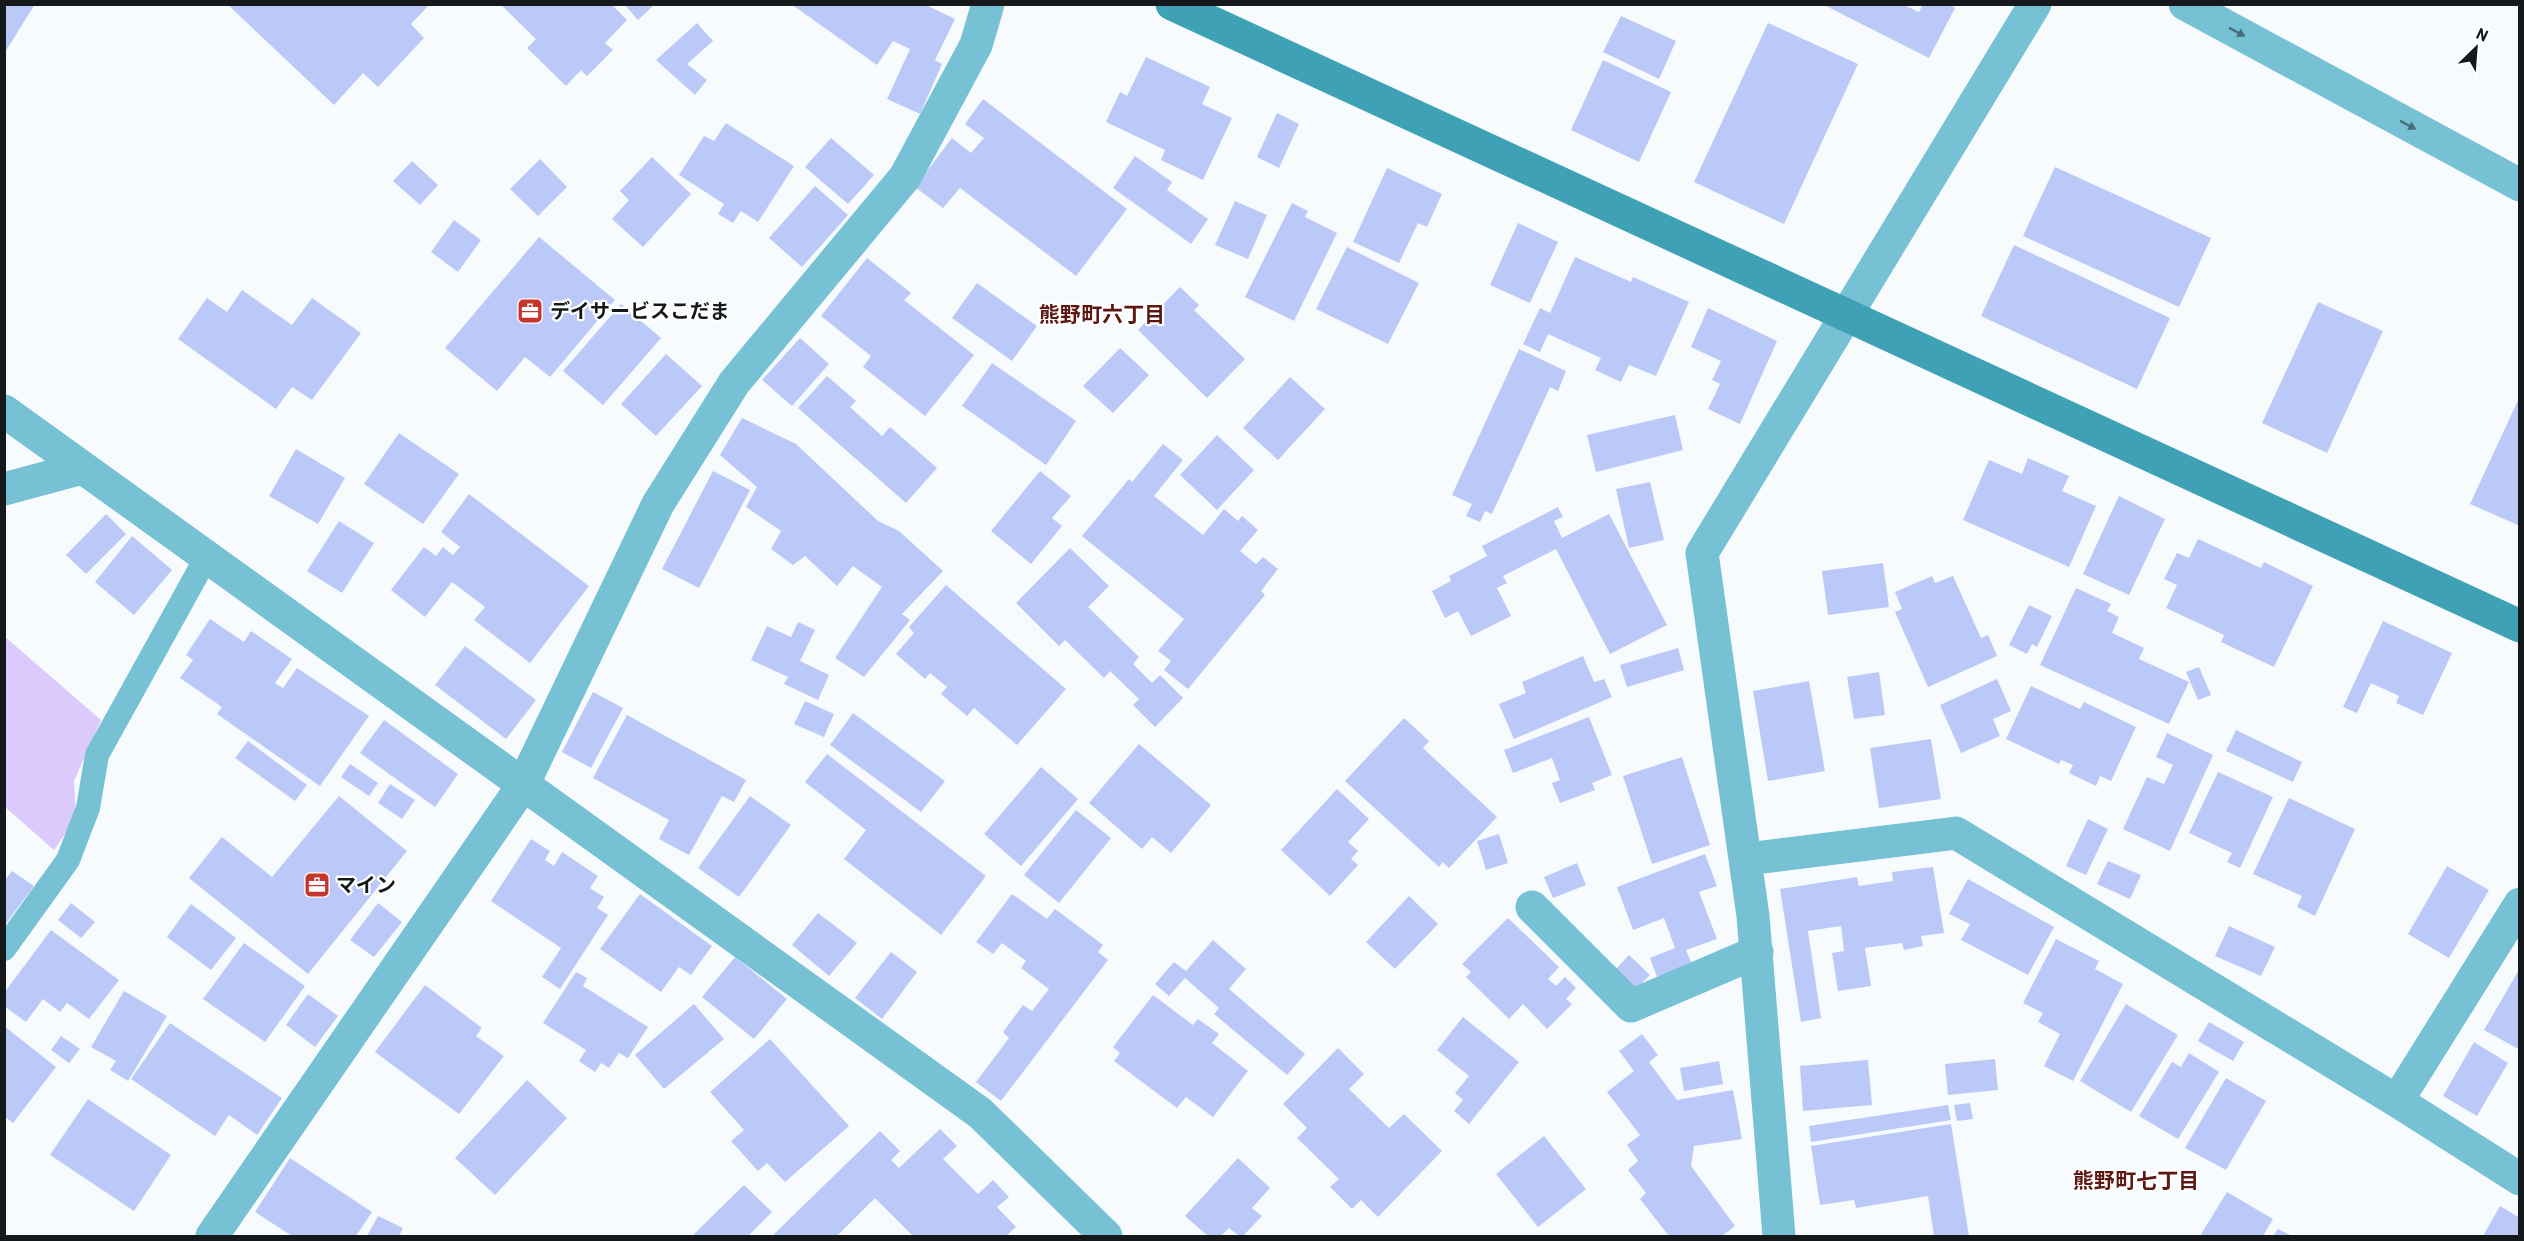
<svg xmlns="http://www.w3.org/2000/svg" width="2524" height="1241" font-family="Barlow,'Noto Sans JP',sans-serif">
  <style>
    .green { fill: #dccafd }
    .building { fill: #bbc9f9 }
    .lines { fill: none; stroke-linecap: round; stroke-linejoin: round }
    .lane { stroke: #76c1d3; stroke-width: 24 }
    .street { stroke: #76c1d3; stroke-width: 33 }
    .secondary { stroke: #3ea1b6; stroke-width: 33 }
    .oneway { fill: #466d77 }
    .labels { text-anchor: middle; stroke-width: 4.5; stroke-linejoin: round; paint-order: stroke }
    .poi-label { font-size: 20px; font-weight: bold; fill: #16191b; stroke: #fff; text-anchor: start }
    .neighbourhood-label { font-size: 21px; font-weight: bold; fill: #5b1712; stroke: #fff }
  </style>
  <rect width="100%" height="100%" fill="#f7fbfe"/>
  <path class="green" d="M 4,636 L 101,720 L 74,781 L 76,818 L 54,850 L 5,807 Z"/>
  <path class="building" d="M 4,4 L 35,4 L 4,54 Z
    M 227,4 L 430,4 L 411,24 L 424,38 L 378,87 L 363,73 L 334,105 Z
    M 500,4 L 611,4 L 627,20 L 605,43 L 613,50 L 587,76 L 581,70 L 566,86 L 527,48 L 536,39 Z
    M 624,4 L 655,4 L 638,20 Z
    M 791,4 L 924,4 L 955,19 L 935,60 L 942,64 L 920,114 L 887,99 L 910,49 L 893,41 L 877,65 Z
    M 1923,4 L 1949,4 L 1955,8 L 1929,58 L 1824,5 L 1904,5 L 1919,12 Z
    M 1621,16 L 1676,41 L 1659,79 L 1603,52 Z
    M 697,23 L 713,41 L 687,64 L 707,80 L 695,95 L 656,60 Z
    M 1768,23 L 1858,64 L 1784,224 L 1694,182 Z
    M 1146,57 L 1210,87 L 1202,104 L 1232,118 L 1203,180 L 1161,160 L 1165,150 L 1106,122 L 1120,92 L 1127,96 Z
    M 1603,60 L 1671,92 L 1639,162 L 1571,130 Z
    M 983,99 L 1127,209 L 1076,276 L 960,188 L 943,208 L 915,187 L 952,138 L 971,153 L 984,138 L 965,124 Z
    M 1277,113 L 1299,124 L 1279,168 L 1257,157 Z
    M 726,123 L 794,166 L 758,222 L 741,211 L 733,223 L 718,214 L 724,204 L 679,175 L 704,136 L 714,141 Z
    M 831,138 L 874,175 L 848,204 L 805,167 Z
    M 1135,156 L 1172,182 L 1167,190 L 1208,219 L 1191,244 L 1113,188 Z
    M 652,157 L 691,194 L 643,247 L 612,219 L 629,200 L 620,191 Z
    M 540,159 L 567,187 L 538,216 L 510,189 Z
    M 412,161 L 438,185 L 420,205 L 393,181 Z
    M 2055,167 L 2211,238 L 2179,307 L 2023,236 Z
    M 1387,168 L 1442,194 L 1427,227 L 1418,223 L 1399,263 L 1353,242 Z
    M 815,186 L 848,215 L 802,267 L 769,238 Z
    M 1235,201 L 1267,215 L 1248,259 L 1215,245 Z
    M 1292,203 L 1308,211 L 1305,217 L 1337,233 L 1294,321 L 1245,297 Z
    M 454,220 L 481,240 L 458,272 L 431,252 Z
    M 1518,223 L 1558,242 L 1530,303 L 1490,285 Z
    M 539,237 L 615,300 L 550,377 L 525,357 L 497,391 L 445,348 Z
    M 2014,245 L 2170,318 L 2137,389 L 1981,316 Z
    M 1347,247 L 1419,283 L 1388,344 L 1316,309 Z
    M 1575,257 L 1631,282 L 1633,277 L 1689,302 L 1656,376 L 1629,365 L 1621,382 L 1595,370 L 1601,358 L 1548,334 L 1540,352 L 1523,344 L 1540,308 L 1550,313 Z
    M 867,258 L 911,293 L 904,300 L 974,355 L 925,416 L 863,367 L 871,356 L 821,316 Z
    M 977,283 L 1037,326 L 1012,361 L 952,318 Z
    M 1180,287 L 1199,305 L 1194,310 L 1245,359 L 1207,398 L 1138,330 Z
    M 242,290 L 292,325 L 312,298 L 361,333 L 312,400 L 292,387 L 276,409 L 178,339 L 207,298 L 227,312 Z
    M 2318,302 L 2383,331 L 2327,453 L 2262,423 Z
    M 621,304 L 661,338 L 603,405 L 563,371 Z
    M 1708,308 L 1777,341 L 1740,424 L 1708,409 L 1720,384 L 1712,380 L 1721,361 L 1691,347 Z
    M 800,338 L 829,364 L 792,406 L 762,380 Z
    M 1120,348 L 1149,375 L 1113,413 L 1083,386 Z
    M 1519,349 L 1566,371 L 1558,391 L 1550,387 L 1492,514 L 1485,511 L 1480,522 L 1466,516 L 1472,504 L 1452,495 Z
    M 666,354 L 702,386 L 656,436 L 621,404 Z
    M 992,363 L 1076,421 L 1046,465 L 962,406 Z
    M 827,376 L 856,401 L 850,407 L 882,436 L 890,427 L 937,468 L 906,503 L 798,408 Z
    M 1290,377 L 1325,409 L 1278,460 L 1243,428 Z
    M 2520,396 L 2520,526 L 2470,504 Z
    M 1675,415 L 1683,450 L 1596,472 L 1587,435 Z
    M 742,418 L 796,444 L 878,521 L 899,531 L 943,571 L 902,614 L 910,620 L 864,677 L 835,658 L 882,587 L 853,566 L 837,586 L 805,556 L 793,565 L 771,549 L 781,531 L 746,507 L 757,487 L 720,455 Z
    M 399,433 L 459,474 L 423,524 L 364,484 Z
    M 1217,435 L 1254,470 L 1217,510 L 1180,475 Z
    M 1163,444 L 1183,460 L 1154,496 L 1203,535 L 1224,509 L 1238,521 L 1242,516 L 1258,530 L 1240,551 L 1256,564 L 1263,557 L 1278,569 L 1261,591 L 1265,595 L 1188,689 L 1164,670 L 1171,661 L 1158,651 L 1184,619 L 1082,536 L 1129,479 L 1132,482 Z
    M 296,449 L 345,478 L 318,524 L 269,496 Z
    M 2028,458 L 2069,476 L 2062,491 L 2096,506 L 2069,567 L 1963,520 L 1989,460 L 2022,474 Z
    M 713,471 L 750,490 L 699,588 L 662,569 Z
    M 1040,471 L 1071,496 L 1052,518 L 1062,526 L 1031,564 L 991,531 Z
    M 1650,482 L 1664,540 L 1629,548 L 1616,489 Z
    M 469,494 L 589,586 L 530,663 L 474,620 L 485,607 L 452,582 L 425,617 L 391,590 L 424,547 L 436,556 L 443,547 L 453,555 L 460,547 L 441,532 Z
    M 2119,496 L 2165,519 L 2129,595 L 2083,574 Z
    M 1558,507 L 1563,517 L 1554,521 L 1562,538 L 1609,514 L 1667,625 L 1610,654 L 1556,549 L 1503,576 L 1507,583 L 1497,588 L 1511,616 L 1471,636 L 1458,611 L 1445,618 L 1432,591 L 1451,581 L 1449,576 L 1487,556 L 1482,546 Z
    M 106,514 L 126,534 L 86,574 L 66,555 Z
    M 339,521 L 374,543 L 342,593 L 307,571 Z
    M 132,536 L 172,570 L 134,615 L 95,582 Z
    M 2198,539 L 2261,568 L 2264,562 L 2313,586 L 2274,667 L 2221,642 L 2224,635 L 2166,608 L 2177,585 L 2164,579 L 2177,553 L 2189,558 Z
    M 1070,548 L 1109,586 L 1088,607 L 1139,657 L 1133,664 L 1152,683 L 1160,675 L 1183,698 L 1155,727 L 1133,705 L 1139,699 L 1110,671 L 1104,678 L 1065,640 L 1059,646 L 1016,603 Z
    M 1883,563 L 1889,607 L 1828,615 L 1822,571 Z
    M 1932,576 L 1935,583 L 1953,576 L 1981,638 L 1988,635 L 1997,656 L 1928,687 L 1895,612 L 1902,609 L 1895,592 Z
    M 946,585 L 1066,689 L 1017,745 L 974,708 L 967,716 L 941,694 L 947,687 L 930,673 L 925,679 L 896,654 L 914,633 L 909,627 Z
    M 2076,588 L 2111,604 L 2107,611 L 2119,617 L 2112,633 L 2144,648 L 2139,659 L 2189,682 L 2169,724 L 2040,665 Z
    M 2029,605 L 2052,616 L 2037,647 L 2032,644 L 2027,654 L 2009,645 Z
    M 210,619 L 244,642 L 251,631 L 292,659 L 275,683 L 283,688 L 297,668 L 369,716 L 320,786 L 217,714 L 222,707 L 180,678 L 193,660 L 186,655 Z
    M 2383,621 L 2452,653 L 2423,715 L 2396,703 L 2399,696 L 2371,683 L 2357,713 L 2343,707 Z
    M 798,622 L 815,630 L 800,661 L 829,675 L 818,700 L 784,684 L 788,677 L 751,660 L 767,626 L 791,637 Z
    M 465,646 L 536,700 L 506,739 L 435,685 Z
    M 1678,648 L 1684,670 L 1627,687 L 1620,665 Z
    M 1583,656 L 1594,682 L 1604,679 L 1612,697 L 1514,739 L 1499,704 L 1526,693 L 1522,682 Z
    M 2199,667 L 2211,695 L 2198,700 L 2186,672 Z
    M 1879,672 L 1885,715 L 1854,719 L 1847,677 Z
    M 1997,679 L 2011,711 L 1993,719 L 2000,736 L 1961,753 L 1940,705 Z
    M 1809,681 L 1825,771 L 1768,781 L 1753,691 Z
    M 2031,686 L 2080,709 L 2084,702 L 2136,727 L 2111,781 L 2100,776 L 2096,786 L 2069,773 L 2073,765 L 2061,760 L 2059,764 L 2006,739 Z
    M 593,692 L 623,708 L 591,768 L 562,752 Z
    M 805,701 L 834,714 L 824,737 L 794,724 Z
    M 853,713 L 945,781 L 921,812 L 830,745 Z
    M 627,715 L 746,780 L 734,802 L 722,796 L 689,855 L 659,839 L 669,820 L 593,778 Z
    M 1589,717 L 1612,775 L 1592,783 L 1595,790 L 1560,803 L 1552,783 L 1560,780 L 1552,758 L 1513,773 L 1504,750 Z
    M 1404,718 L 1429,741 L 1423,748 L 1497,817 L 1449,868 L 1443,862 L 1439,867 L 1345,781 Z
    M 384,720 L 458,774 L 435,807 L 360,753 Z
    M 2236,730 L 2302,762 L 2293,782 L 2226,751 Z
    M 2167,733 L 2213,755 L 2170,851 L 2123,829 L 2147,777 L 2164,784 L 2173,765 L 2156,757 Z
    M 1931,739 L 1941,799 L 1879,808 L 1870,748 Z
    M 248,741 L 307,785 L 295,801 L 235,758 Z
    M 1139,744 L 1211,805 L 1171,853 L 1152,837 L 1142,849 L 1089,803 Z
    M 827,754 L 986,876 L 941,935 L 844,859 L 866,830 L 805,782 Z
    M 1682,757 L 1710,845 L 1652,864 L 1623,776 Z
    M 350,764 L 378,783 L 369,796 L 341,777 Z
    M 1041,767 L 1078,799 L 1021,866 L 984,834 Z
    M 2218,772 L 2273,797 L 2240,868 L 2227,862 L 2232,853 L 2189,833 Z
    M 390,784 L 415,800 L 402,819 L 378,803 Z
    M 1337,789 L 1369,819 L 1348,842 L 1358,851 L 1351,859 L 1358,865 L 1330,896 L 1281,850 Z
    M 339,796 L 407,851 L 308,974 L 189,878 L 222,837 L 272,877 Z
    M 750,796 L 791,825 L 739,897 L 698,868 Z
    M 2289,798 L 2355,829 L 2315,916 L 2297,907 L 2302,896 L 2253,874 Z
    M 1076,810 L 1111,838 L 1059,903 L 1024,875 Z
    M 2088,819 L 2108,829 L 2086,875 L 2066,866 Z
    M 1499,834 L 1508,863 L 1486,870 L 1477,841 Z
    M 531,839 L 550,851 L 545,860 L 554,866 L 562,852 L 598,876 L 590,888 L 604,897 L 597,908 L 608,915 L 560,989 L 542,977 L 561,948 L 491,901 Z
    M 1705,854 L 1717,886 L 1699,892 L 1717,939 L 1686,950 L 1692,964 L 1657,977 L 1650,958 L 1675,948 L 1664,918 L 1633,930 L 1617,887 Z
    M 2108,861 L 2141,875 L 2130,899 L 2097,884 Z
    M 1577,863 L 1586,885 L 1553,898 L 1544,877 Z
    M 2447,866 L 2489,890 L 2449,958 L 2408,934 Z
    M 1933,867 L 1944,933 L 1921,936 L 1923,946 L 1904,950 L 1902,943 L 1865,948 L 1871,986 L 1838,991 L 1832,953 L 1844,951 L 1841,926 L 1808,931 L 1821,1018 L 1801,1022 L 1780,889 L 1857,877 L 1859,886 L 1893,881 L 1892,872 Z
    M 12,871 L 34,886 L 4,926 L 4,881 Z
    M 1968,879 L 2054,927 L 2028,975 L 1961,940 L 1970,924 L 1949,914 Z
    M 640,894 L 712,946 L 691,975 L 679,967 L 661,992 L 600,949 Z
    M 1012,894 L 1047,919 L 1055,909 L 1103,945 L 1098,952 L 1108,960 L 1001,1101 L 976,1082 L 1009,1038 L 1003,1032 L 1023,1005 L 1032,1011 L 1049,989 L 1021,968 L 1026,961 L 1002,943 L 993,954 L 976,942 Z
    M 1409,896 L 1438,924 L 1395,969 L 1366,942 Z
    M 71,903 L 95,922 L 81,938 L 58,920 Z
    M 378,903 L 402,922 L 374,957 L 350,940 Z
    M 191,904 L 236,938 L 211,970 L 167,937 Z
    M 818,913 L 857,943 L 829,976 L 792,945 Z
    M 1508,918 L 1559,967 L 1548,979 L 1556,986 L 1565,977 L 1576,988 L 1566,999 L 1572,1004 L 1547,1029 L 1523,1004 L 1509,1019 L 1466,977 L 1471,972 L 1462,964 Z
    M 2229,926 L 2275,947 L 2261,976 L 2215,956 Z
    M 51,930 L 119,980 L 89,1019 L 67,1003 L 60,1012 L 43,999 L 26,1022 L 4,1006 L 4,993 Z
    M 2056,939 L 2099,961 L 2095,969 L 2123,984 L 2073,1081 L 2044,1066 L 2060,1034 L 2038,1022 L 2043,1013 L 2023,1003 Z
    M 1213,940 L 1246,969 L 1229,989 L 1305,1054 L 1287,1075 L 1214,1014 L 1219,1008 L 1185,978 L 1169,996 L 1155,984 L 1174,962 L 1186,971 Z
    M 244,943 L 305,986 L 265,1042 L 203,999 Z
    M 891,952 L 917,972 L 882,1019 L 855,998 Z
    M 1629,955 L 1650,975 L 1635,990 L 1614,971 Z
    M 735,957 L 787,999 L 754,1039 L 702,997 Z
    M 2520,968 L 2520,1050 L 2484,1030 Z
    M 576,972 L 587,978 L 583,986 L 648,1027 L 628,1058 L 619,1053 L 609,1068 L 601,1063 L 595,1072 L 579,1061 L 586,1050 L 543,1023 Z
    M 425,985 L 482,1028 L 476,1036 L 504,1056 L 459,1114 L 375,1052 Z
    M 124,991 L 167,1016 L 128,1081 L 110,1070 L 116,1061 L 91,1047 Z
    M 308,994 L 338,1016 L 315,1047 L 286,1025 Z
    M 1153,995 L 1193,1025 L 1198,1019 L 1219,1034 L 1212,1043 L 1248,1071 L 1213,1117 L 1186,1097 L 1177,1108 L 1114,1061 L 1120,1053 L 1113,1047 Z
    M 694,1004 L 724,1039 L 664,1089 L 635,1055 Z
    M 2126,1004 L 2178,1035 L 2131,1112 L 2080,1081 Z
    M 1463,1017 L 1519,1062 L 1469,1124 L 1454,1111 L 1463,1100 L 1455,1093 L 1469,1076 L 1437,1050 Z
    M 2209,1022 L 2244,1042 L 2233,1061 L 2198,1041 Z
    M 170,1023 L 282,1098 L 257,1135 L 229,1115 L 215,1136 L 131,1079 Z
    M 4,1026 L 56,1067 L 13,1123 L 4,1116 Z
    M 1642,1034 L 1658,1055 L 1649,1062 L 1677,1100 L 1733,1090 L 1742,1139 L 1694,1146 L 1691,1166 L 1735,1226 L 1722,1236 L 1669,1236 L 1640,1199 L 1646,1193 L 1628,1170 L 1638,1161 L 1627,1145 L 1640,1135 L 1607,1092 L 1634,1071 L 1619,1051 Z
    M 61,1036 L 80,1049 L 69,1063 L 51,1050 Z
    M 770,1039 L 849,1126 L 785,1182 L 767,1163 L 758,1171 L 731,1141 L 744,1130 L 710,1092 Z
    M 2474,1042 L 2508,1063 L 2477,1116 L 2443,1096 Z
    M 1338,1048 L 1364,1074 L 1349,1089 L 1389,1128 L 1404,1114 L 1442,1151 L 1378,1217 L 1361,1200 L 1352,1209 L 1330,1187 L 1339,1179 L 1297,1138 L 1307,1128 L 1283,1104 Z
    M 2189,1053 L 2219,1072 L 2178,1139 L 2139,1116 L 2172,1062 L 2181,1067 Z
    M 1995,1059 L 1998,1090 L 1948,1095 L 1945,1064 Z
    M 1868,1060 L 1872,1105 L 1803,1111 L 1800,1066 Z
    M 1719,1061 L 1723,1084 L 1684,1091 L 1680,1068 Z
    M 2226,1078 L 2266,1101 L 2226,1170 L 2185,1148 Z
    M 527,1080 L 567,1118 L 495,1195 L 455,1158 Z
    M 88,1099 L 171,1155 L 134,1211 L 50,1155 Z
    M 1970,1103 L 1973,1119 L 1957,1121 L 1954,1105 Z
    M 1948,1105 L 1951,1120 L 1811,1142 L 1809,1126 Z
    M 1951,1124 L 1969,1236 L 1934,1236 L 1928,1196 L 1856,1208 L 1854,1200 L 1820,1205 L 1811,1146 Z
    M 940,1129 L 957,1146 L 943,1159 L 978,1194 L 993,1180 L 1009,1197 L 997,1207 L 1016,1227 L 1006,1236 L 913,1236 L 875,1198 L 837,1236 L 772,1236 L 880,1131 L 900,1151 L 891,1160 L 899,1168 Z
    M 1544,1136 L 1586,1189 L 1538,1227 L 1496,1174 Z
    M 290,1158 L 372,1212 L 356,1236 L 292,1236 L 255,1212 Z
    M 1238,1158 L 1270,1188 L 1252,1208 L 1262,1216 L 1243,1236 L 1239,1236 L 1229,1228 L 1221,1236 L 1208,1236 L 1185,1216 Z
    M 744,1185 L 772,1212 L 748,1236 L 692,1236 Z
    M 2227,1192 L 2273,1219 L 2263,1236 L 2200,1236 Z
    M 2500,1206 L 2520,1218 L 2520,1236 L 2483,1236 Z
    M 378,1216 L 403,1228 L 399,1236 L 367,1236 Z
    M 2278,1229 L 2292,1236 L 2273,1236 Z"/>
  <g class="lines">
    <path class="lane" d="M 4,949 L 68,860 L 88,808 L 97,755 L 206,558"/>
    <path class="street" d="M 2185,4 L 2520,185
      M 4,411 L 980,1113 L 1106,1236
      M 4,489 L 82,468
      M 1746,859 L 1956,833 L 2397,1101 L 2520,1179
      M 1532,907 L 1631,1006 L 1757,952
      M 2397,1101 L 2520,904
      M 212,1236 L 523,785 L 658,504 L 734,383 L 905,177 L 976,45 L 988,4
      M 1779,1236 L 1753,916 L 1702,553 L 2035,4"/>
    <path class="secondary" d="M 1172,4 L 2520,626"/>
  </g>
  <defs><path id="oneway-solid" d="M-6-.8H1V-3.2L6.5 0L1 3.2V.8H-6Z" transform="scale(1.5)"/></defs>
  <g class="oneway">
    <use href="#oneway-solid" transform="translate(2237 32) rotate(28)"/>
    <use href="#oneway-solid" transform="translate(2408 125) rotate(28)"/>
  </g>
  <defs>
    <g id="office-square" transform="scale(1.35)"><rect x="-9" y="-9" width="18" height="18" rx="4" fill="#c4362d" stroke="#fff"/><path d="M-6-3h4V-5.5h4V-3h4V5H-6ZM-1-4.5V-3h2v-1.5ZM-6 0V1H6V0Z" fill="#fff"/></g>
  </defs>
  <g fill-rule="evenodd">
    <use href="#office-square" x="530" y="311"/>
    <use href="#office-square" x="317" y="885"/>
  </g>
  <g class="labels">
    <g class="poi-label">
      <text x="550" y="318">デイサービスこだま</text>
      <text x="336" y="892">マイン</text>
    </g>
    <g class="neighbourhood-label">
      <text x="1102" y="322">熊野町六丁目</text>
      <text x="2136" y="1188">熊野町七丁目</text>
    </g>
  </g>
  <rect width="2524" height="1241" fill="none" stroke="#16191b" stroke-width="12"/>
  <g transform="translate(2476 48) rotate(25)" stroke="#ffffff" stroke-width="4.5" paint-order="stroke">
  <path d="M0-4.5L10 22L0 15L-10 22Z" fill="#16191b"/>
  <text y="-9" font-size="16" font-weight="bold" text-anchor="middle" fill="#16191b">N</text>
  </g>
</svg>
